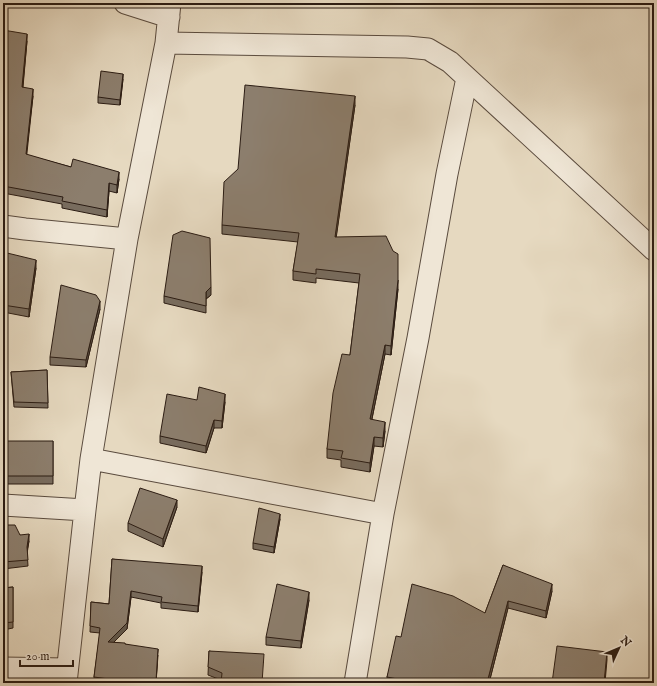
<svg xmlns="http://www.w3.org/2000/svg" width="657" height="686" font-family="'IM FELL English',serif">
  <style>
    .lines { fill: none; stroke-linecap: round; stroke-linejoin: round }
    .minor-casing { stroke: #5a4b3e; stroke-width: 23 }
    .minor { stroke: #efe6d6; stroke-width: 21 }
    .wall { fill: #786c5e; stroke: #2b1c13 }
    .shaded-wall { fill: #62584c; stroke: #2b1c13 }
    .building { fill: #8c7e6d; stroke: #2b1c13 }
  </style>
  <rect width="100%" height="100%" fill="#e6d9c0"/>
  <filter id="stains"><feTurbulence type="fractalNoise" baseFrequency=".005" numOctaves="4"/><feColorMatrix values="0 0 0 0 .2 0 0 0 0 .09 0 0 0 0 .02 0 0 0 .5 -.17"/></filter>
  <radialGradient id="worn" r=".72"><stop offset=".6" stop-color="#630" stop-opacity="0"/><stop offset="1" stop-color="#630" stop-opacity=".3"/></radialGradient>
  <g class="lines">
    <g class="minor-casing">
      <path id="minor" d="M 125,3 L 169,17
        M 166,43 L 407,47 L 428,49 L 450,62 L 654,250
        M 3,226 L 25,229 L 127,239
        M 91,459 L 383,514
        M 3,505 L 85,510
        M 3,668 L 67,669
        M 66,683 L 85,510 L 91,459 L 127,239 L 166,43 L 170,3
        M 355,683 L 383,514 L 418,338 L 447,174 L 467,78"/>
    </g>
    <use href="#minor" class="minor"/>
  </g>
  <path class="wall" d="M 3,30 L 27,41 L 23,87 L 33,96 L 26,155 L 71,167 L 119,179 L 117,193 L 109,191 L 107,217 L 62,208 L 62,204 L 3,193 Z
    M 123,79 L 120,105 L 98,103 L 98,97 Z
    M 355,105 L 336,237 L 398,289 L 391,355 L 385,354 L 372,419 L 385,431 L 383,447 L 374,446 L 370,472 L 341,467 L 341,460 L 327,458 L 327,449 L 350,355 L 359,283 L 316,278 L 316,283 L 293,280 L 293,271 L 298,242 L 222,234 L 222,225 Z
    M 3,252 L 36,268 L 29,317 L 3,312 Z
    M 211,295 L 206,299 L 206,313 L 164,303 L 164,296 Z
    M 100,309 L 86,367 L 50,365 L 50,357 Z
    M 47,370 L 48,408 L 14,407 L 11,372 Z
    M 197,400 L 225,402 L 222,428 L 214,428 L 206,453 L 160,443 L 160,436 Z
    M 53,441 L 53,484 L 5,484 L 5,476 Z
    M 177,507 L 163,547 L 128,531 L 128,523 Z
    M 280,519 L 274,553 L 253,549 L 253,543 Z
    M 3,525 L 20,535 L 29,541 L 27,551 L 28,566 L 3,569 Z
    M 112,559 L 202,572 L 198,612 L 161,608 L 161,603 L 131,597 L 127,629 L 113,642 L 125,644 L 158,655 L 156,683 L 94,683 L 94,677 L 100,633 L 90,632 L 91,602 L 109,604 Z
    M 503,565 L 552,591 L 546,618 L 508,608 L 489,683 L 387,683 L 387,677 L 401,637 L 485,613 Z
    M 13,587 L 13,628 L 3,630 L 3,588 Z
    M 309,600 L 301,648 L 266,645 L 266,637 Z
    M 209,651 L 264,662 L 221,680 L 208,675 Z"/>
  <path class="shaded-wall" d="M 27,34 L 27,41 L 22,94 L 22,87 Z
    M 123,74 L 123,79 L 120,105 L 120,100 Z
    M 33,89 L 33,96 L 26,162 L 26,154 Z
    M 355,96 L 355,105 L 335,246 L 335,237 Z
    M 119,172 L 119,179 L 117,193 L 117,185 Z
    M 109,183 L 109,191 L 107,217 L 107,210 Z
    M 36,260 L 36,268 L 29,317 L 29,309 Z
    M 398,280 L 398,289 L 391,355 L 391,346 Z
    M 211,287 L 211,295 L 206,299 L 206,292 Z
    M 100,301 L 100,309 L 86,367 L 86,360 Z
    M 385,345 L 385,354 L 370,428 L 370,419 Z
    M 225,394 L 225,402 L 222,428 L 222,421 Z
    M 214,420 L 214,428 L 206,453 L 206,446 Z
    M 385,422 L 385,431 L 383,447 L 383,438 Z
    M 374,437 L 374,446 L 370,472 L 370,463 Z
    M 177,500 L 177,507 L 163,547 L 163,539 Z
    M 280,514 L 280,519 L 274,553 L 274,547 Z
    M 29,534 L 29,541 L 27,554 L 27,547 Z
    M 202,566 L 202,572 L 198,612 L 198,606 Z
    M 552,584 L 552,591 L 546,618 L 546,611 Z
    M 131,591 L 131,597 L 127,629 L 108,648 L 108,642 Z
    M 309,592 L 309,600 L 301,648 L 301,641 Z
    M 508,601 L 508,608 L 489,683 L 487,683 Z
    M 158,649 L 156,683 L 154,683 Z
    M 607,652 L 607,660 L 605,683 L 604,683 Z"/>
  <path class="building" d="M 3,30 L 27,34 L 22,87 L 33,89 L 26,154 L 71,167 L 73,159 L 119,172 L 117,185 L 109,183 L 107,210 L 62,201 L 63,197 L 3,186 L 3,138 L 5,132 L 3,131 Z
    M 101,71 L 123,74 L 120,100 L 98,97 Z
    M 245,85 L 355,96 L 335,237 L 386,236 L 393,251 L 398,254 L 398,280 L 391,346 L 385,345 L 370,419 L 385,422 L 383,438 L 374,437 L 370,463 L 341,458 L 343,451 L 327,449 L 333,393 L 342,354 L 350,355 L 360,274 L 316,269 L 316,274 L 293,271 L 299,233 L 222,225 L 224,182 L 238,169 Z
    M 182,231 L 210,238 L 211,287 L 206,292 L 206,306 L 164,296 L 173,235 Z
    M 3,252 L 36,260 L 29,309 L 3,305 Z
    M 61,285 L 96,295 L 100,301 L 86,360 L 50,357 Z
    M 47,370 L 48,403 L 14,402 L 11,372 Z
    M 199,387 L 225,394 L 222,421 L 214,420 L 206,446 L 160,436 L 167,394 L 197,400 Z
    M 7,441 L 53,441 L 53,476 L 5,476 Z
    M 140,488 L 177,500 L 163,539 L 128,523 Z
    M 259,508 L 280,514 L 274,547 L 253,543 Z
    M 3,525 L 15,525 L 20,535 L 29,534 L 27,547 L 28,560 L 3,562 Z
    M 112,559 L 202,566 L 198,606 L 161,602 L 162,597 L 131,591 L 127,623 L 108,642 L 125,643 L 125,644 L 158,649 L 156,681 L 154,683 L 138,683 L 94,677 L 100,628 L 90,626 L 91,602 L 109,604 Z
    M 503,565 L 552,584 L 546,611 L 508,601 L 487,683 L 419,683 L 387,677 L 396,636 L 401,637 L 412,584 L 453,596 L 485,613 Z
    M 277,584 L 309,592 L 301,641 L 266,637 Z
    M 13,587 L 13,622 L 3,623 L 3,588 Z
    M 557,646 L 607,652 L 604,683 L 552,683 Z
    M 209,651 L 264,654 L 262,683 L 221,683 L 222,673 L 208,667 Z"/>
  <rect width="657" height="686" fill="none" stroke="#e6d9c0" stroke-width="16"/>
  <rect x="4" y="4" width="649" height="678" fill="none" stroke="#2b1c13" stroke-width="2"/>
  <rect x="8" y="8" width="641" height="670" fill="none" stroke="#2b1c13"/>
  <g transform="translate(619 648) rotate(46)" stroke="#efe6d6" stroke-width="3" paint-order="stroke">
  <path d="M0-3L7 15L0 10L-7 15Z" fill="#2b1c13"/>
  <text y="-6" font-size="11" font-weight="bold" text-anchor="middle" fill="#2b1c13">N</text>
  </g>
  <path d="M20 660v6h53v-6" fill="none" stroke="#2b1c13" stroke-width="2"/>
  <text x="26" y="660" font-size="12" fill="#2b1c13" stroke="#efe6d6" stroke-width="3" paint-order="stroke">20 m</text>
  <rect width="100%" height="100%" filter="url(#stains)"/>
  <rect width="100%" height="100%" fill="url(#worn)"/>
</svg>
